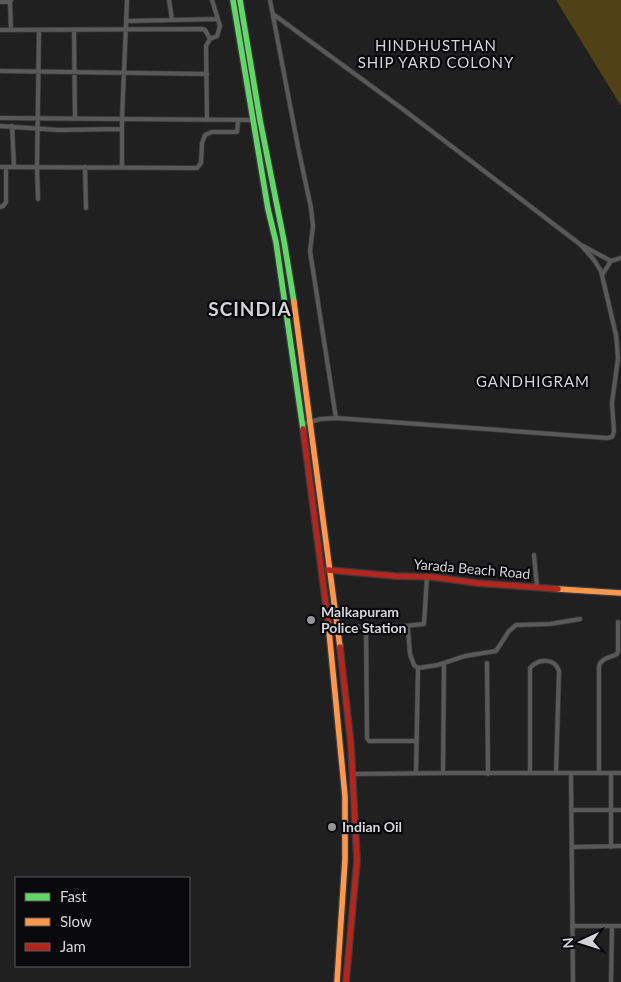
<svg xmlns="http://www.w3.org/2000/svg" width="621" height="982" font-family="Lato,sans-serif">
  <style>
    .forest { fill: #504116 }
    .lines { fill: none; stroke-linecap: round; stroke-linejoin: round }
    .street-casing { stroke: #3a3a3c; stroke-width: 5.5 }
    .fast-casing { stroke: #3a3a3c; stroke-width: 8 }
    .slow-casing { stroke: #3a3a3c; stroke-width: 8 }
    .jam-casing { stroke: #3a3a3c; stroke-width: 8 }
    .street { stroke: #59595a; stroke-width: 4 }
    .fast { stroke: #63d668; stroke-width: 5.5 }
    .slow { stroke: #ff974d; stroke-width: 5.5 }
    .jam { stroke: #b3261e; stroke-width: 5.5 }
    .poi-dot { fill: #959597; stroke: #09090b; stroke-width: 2 }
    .labels { text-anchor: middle; stroke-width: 4.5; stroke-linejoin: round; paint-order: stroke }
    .street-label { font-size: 14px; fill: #d4d4d6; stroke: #09090b }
    .poi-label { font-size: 14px; font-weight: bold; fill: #d4d4d6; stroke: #09090b; text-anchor: start }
    .neighbourhood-label { font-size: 15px; letter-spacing: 1px; fill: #d4d4d6; stroke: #09090b }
    .district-label { font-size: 19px; font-weight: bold; letter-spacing: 1px; fill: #d4d4d6; stroke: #09090b }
  </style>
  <rect width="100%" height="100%" fill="#202021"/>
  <path class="forest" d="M 556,0 L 621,0 L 621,106 Z"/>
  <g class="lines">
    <g class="street-casing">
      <path id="street" d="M 169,0 L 172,19
        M 270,0 L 298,147 L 311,208 L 313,226 L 310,251 L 336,418
        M 10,1 L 11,30
        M 0,2 L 7,2 L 11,0
        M 273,14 L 404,110 L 581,245 L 594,260 L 601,271 L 616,335 L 618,358 L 612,403 L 614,432 L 612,437 L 607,438 L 336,418 L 321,419 L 302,424
        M 127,21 L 218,19
        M 0,30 L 202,29 L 205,30 L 210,39
        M 74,30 L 75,119
        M 0,71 L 207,74
        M 0,118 L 253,120
        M 207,120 L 206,46 L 210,39 L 217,36 L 220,26 L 212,0
        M 0,126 L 58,130 L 122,129
        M 12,126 L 14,167
        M 0,167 L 197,168 L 201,163 L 202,143 L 205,135 L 212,132 L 237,132 L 238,121
        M 85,167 L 86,208
        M 122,167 L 122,119 L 127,0
        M 38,199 L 37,167 L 39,30
        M 0,207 L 3,206 L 6,202 L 6,167
        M 583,246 L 611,261
        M 602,275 L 611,261 L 621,258
        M 534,555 L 537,587
        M 366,626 L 367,738 L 369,741 L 416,741
        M 405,626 L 424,624 L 427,577
        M 337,627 L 405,626 L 408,629 L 410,654 L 414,665 L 418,668 L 438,665 L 465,656 L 496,651 L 509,631 L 516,625 L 550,624 L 580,619
        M 487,663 L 488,774
        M 444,664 L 443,773 L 621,773
        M 416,773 L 418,668
        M 530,773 L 530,668 C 539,658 555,658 559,671 L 556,773
        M 571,773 L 573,982
        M 599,773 L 599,666 C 601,658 610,658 617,654 L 618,651 L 618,622
        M 353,774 L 443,773
        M 611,774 L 611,847
        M 571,810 L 621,810
        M 572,847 L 621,846
        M 573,926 L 621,926
        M 611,982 L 612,926"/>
    </g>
    <g class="fast-casing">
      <path id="fast" d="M 233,0 L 268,209 L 276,242 L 303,429
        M 240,0 L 260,120 L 284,241 L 294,302"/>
    </g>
    <g class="slow-casing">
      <path id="slow" d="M 294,302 L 340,647
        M 558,589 L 621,593
        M 328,621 L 345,796 L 345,860 L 337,982"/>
    </g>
    <g class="jam-casing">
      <path id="jam" d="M 303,429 L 328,621
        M 328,570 L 395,576 L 432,577 L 477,583 L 558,589
        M 340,647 L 351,745 L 357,861 L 346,982"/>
    </g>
    <use href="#street" class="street"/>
    <use href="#fast" class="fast"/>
    <use href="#slow" class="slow"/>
    <use href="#jam" class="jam"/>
  </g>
  <g class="poi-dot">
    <circle cx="311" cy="620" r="5"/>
    <circle cx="332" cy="827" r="5"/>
  </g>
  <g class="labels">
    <g class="street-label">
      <text transform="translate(472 569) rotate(5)" y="5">Yarada Beach Road</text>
    </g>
    <g class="poi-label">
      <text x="321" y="617">Malkapuram<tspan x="321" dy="16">Police Station</tspan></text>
      <text x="342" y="832">Indian Oil</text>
    </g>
    <g class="neighbourhood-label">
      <text x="436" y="51">HINDHUSTHAN<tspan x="436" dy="17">SHIP YARD COLONY</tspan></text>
      <text x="533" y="387">GANDHIGRAM</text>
    </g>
    <g class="district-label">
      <text x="250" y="316">SCINDIA</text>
    </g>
  </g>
  <rect x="15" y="877" width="175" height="90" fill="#09090b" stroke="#5a5a5c"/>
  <rect x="25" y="893" width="25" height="8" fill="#63d668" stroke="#5a5a5c"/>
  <text x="60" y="902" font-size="15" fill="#d4d4d6">Fast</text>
  <rect x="25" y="918" width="25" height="8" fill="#ff974d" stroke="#5a5a5c"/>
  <text x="60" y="927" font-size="15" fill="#d4d4d6">Slow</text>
  <rect x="25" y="943" width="25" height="8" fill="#b3261e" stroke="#5a5a5c"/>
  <text x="60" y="952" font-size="15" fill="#d4d4d6">Jam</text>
  <g transform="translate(581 942) rotate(266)" stroke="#09090b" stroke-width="4" paint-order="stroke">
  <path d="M0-4L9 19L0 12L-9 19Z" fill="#d4d4d6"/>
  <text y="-8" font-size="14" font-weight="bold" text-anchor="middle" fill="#d4d4d6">N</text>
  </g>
</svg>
